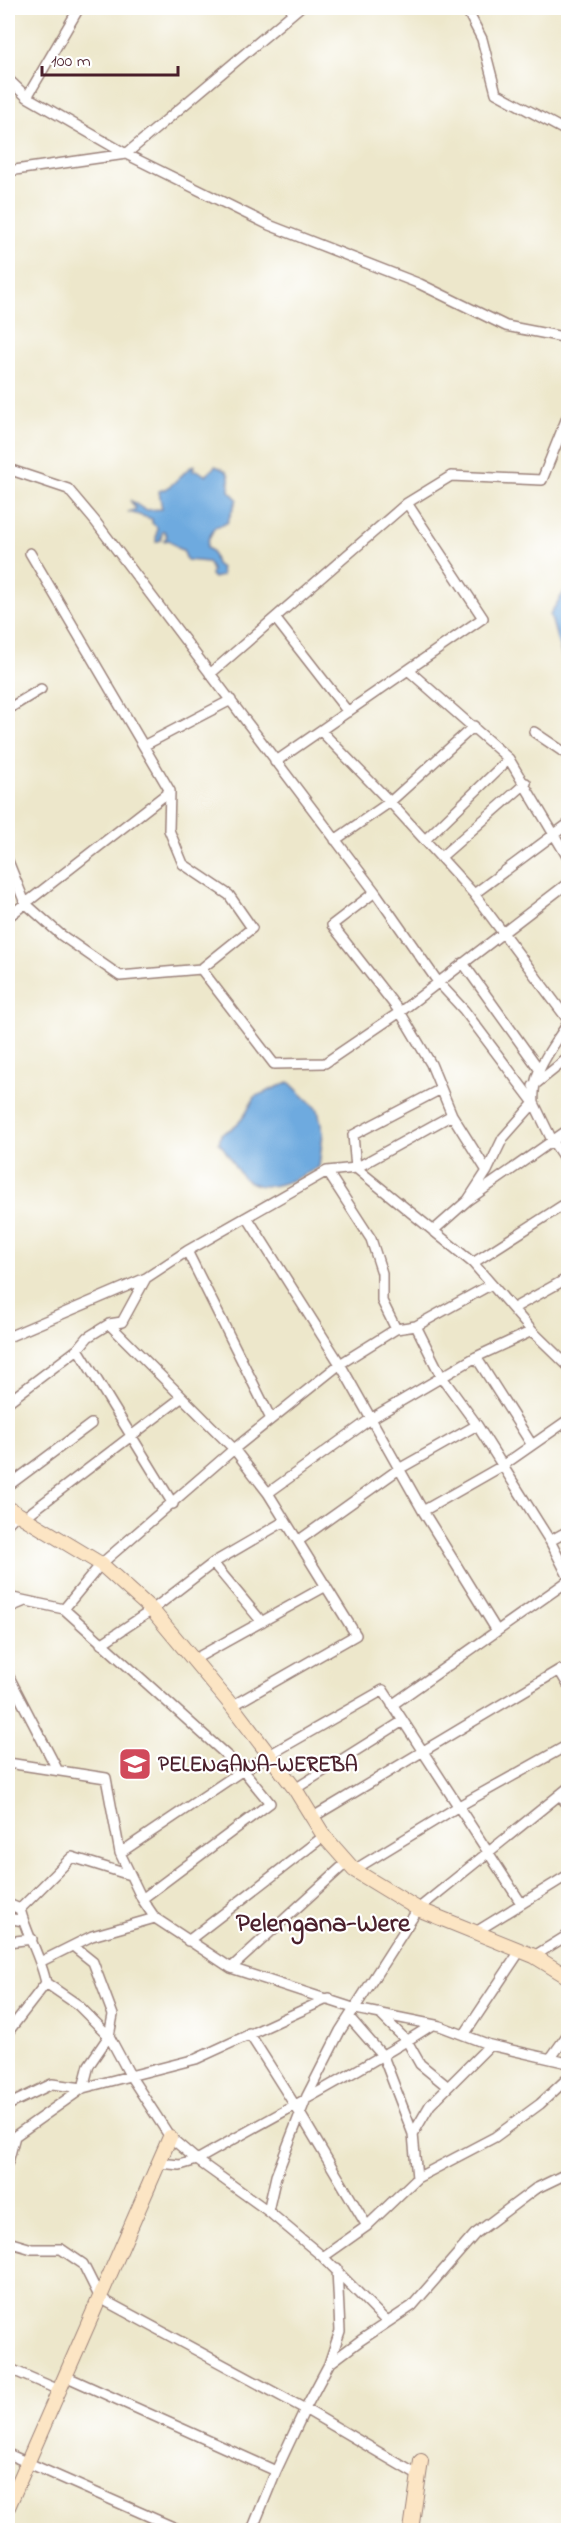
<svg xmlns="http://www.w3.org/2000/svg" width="576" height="2538" font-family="'Indie Flower',sans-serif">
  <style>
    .water { fill: #6eaadf; stroke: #5c6485; stroke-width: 1.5 }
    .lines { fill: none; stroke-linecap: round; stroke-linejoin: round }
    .street-casing { stroke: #9c837b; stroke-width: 12 }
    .secondary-casing { stroke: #9c837b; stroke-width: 16 }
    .street { stroke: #fff; stroke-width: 9 }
    .secondary { stroke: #fce5c4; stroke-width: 14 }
    .labels { text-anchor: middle; stroke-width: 4.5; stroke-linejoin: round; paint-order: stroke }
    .poi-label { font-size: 21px; font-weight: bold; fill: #4a1f2b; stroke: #fff; text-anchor: start }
    .district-label { font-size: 27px; font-weight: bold; fill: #4a1f2b; stroke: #fff }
  </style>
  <rect width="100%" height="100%" fill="#fff"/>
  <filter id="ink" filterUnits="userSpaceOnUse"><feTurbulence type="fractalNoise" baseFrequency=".0167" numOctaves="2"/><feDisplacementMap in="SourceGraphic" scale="12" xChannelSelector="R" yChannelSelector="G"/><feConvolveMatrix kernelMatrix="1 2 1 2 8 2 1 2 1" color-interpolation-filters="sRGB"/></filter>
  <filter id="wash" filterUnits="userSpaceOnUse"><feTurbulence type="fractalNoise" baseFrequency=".008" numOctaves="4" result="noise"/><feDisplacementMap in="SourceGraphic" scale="24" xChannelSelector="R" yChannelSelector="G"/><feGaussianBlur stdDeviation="1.35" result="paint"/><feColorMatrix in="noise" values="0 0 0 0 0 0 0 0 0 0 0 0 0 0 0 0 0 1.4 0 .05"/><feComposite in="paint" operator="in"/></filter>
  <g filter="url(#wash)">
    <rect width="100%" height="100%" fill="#ede7cb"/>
    <path class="water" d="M 194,465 L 193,471 L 197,470 L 206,476 L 215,466 C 233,472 229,476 229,491 L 237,499 L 227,523 L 215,527 L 208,540 L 207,548 L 212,551 L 216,564 L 221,568 L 222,576 L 214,578 L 211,575 L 212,570 L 208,562 L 187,560 L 183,550 L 179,549 L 169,540 L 164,541 L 167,536 L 164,531 L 162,532 L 161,540 L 156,542 L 157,527 L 152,523 L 152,519 L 129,512 L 136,509 L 130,500 L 145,510 L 162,509 L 159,491 C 173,488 181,473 194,465 Z
      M 568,586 L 568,677 L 550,614 Z
      M 289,1082 L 318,1110 L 323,1133 L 319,1167 C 298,1178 266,1197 244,1178 C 233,1168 230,1153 219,1143 L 221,1134 C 239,1127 247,1114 254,1097 Z"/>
  </g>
  <g filter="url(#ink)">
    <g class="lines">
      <g class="street-casing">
        <path id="street" d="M 466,8 L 482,39 L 496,93 L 568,132
          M 8,79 L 27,97 L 126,154 L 269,225 L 420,284 L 506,326 L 568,338
          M 27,97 L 79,8
          M 8,171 L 126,154 L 299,8
          M 8,469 L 68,489 L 95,521 L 375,892 L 438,982 L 464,1010 L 534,1103 L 552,1140 L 568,1164
          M 30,553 L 170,791 L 169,830 L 183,864 L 229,895 L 252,928 L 201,969
          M 275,618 L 348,712
          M 408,670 L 509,759 L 568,858
          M 210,674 L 407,503 L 451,476 L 542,480 L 568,415
          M 8,709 L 41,689
          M 321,731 L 390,802 L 474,894 L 568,1020
          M 534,732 L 568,755
          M 145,745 L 231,700
          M 275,762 L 483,618 L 407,503
          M 335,840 L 390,802 L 474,726
          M 425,840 L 509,759
          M 441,857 L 526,783
          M 8,861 L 25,903 L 61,935 L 120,976 L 201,969 L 274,1064 L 325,1063 L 400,1012 L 568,883
          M 375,892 L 332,925 L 400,1012 L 431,1064 L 452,1115 L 487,1171
          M 474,894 L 568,824
          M 8,917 L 170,791
          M 463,963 L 539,1069
          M 533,1086 L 568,1058
          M 441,1089 L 353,1135 L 356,1168 L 473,1263 L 532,1331 L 568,1366
          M 327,1171 L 371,1239 L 382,1273 L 382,1301 L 396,1329
          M 468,1200 L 487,1171 L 503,1138 L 534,1103 C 531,1071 552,1049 568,1023
          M 247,1217 L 340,1364 L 423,1511 L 497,1631
          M 433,1231 L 468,1200 L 568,1130
          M 187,1251 L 271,1419
          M 473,1263 L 568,1202
          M 514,1308 L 568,1278
          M 416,1326 L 441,1376 L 477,1425 L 550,1541 L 568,1576
          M 8,1337 L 146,1278
          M 78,1349 L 173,1504
          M 476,1357 L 532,1445
          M 8,1402 L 78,1349 L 88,1337 L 109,1324
          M 8,1486 L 91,1424
          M 268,1493 L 372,1418 L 476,1357 L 532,1331
          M 423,1511 L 502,1466 L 568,1420
          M 25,1517 L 181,1398
          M 8,1523 L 17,1514
          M 298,1541 L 399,1469 L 477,1425
          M 550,1541 L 568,1531
          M 213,1563 L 262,1622
          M 8,1597 L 64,1609 L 243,1770 L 270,1803 L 142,1899
          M 8,1608 L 25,1601
          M 64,1609 L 101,1564 L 234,1449 L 340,1364 L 396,1329 L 416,1326 L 490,1285
          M 101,1644 L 152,1610 L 213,1563 L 285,1521
          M 193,1660 L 326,1586
          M 8,1675 L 57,1769
          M 392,1705 L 568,1581
          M 232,1706 L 356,1635 L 268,1493 L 234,1449 L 109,1324 L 122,1322 L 146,1278 L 187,1251 L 327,1171 L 356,1168 L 452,1115
          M 8,1763 L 106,1778 L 120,1853 L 142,1899 L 155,1918 L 231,1968 L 356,2009 L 440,2026 L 490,2045 L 568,2063
          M 295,1789 L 403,1721
          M 561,1796 L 568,1806
          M 313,1817 L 559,1670 L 568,1685
          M 120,1853 L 243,1770 L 383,1690 L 521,1903
          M 354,1870 L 459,1806 L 568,1745
          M 8,1904 L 20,1909 C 26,1934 41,1957 46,1983 L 78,2005 L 109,2036 L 131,2077 L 170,2137 L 197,2160 L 268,2211 L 323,2257 L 387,2322
          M 20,1909 L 72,1857 L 130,1875
          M 8,1918 L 23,1921
          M 474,1933 L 568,1875
          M 188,1941 L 324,1836
          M 8,1942 L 32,1939
          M 534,1956 L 568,1935
          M 42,1961 L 92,1936 L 155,1918
          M 231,1968 L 346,1863
          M 379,2013 L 407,2041 L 420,2064 L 448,2087
          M 349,2017 L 383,2056 L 413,2134 L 417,2178
          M 8,2032 L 46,1983
          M 249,2033 L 301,2115 L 367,2226
          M 464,2035 L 520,1951
          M 550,2059 L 568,2034
          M 8,2105 L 52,2084 L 83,2088 L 89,2065 L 109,2036 L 113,2015 L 93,1962 L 73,1946
          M 413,2134 L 430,2105 L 490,2045
          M 8,2162 L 15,2136 L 83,2088 L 196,2059 L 329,1998
          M 159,2163 L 180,2165 L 197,2160 C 275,2115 356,2074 432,2025
          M 268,2211 L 276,2176 L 307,2096 L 340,2031 L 418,1909 L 568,1788
          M 8,2242 L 32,2249 L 61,2249 L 83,2264 L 100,2298 L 305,2409 L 419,2476
          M 323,2257 L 367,2226 L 417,2178 L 495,2137 L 540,2104 L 568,2078
          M 329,2364 L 340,2331 L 337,2269
          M 8,2368 L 59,2390
          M 65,2376 L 276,2471
          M 8,2454 L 180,2530
          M 252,2530 L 276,2471 L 305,2409 L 329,2364 L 361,2340 L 412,2306 L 475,2234 L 535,2189 L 562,2176 L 568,2176"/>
      </g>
      <g class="secondary-casing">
        <path id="secondary" d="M 8,1508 L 101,1564 L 152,1610 L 232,1706 L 295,1789 L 324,1836 L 354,1870 L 418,1909 L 534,1956 L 568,1977
          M 8,2507 L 170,2137
          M 411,2530 L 421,2461"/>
      </g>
      <use href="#street" class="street"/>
      <use href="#secondary" class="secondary"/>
    </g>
  </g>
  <defs>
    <g id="school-square" transform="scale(1.725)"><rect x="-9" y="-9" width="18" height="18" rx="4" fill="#d1495b" stroke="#fff"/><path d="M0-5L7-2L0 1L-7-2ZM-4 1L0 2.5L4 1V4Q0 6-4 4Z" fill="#fff"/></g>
  </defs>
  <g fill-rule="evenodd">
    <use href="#school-square" x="135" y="1764"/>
  </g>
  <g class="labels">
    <g class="poi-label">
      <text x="158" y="1771">PELENGANA-WEREBA</text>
    </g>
    <g class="district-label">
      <text x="323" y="1931">Pelengana-Were</text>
    </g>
  </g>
  <rect width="576" height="2538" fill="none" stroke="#fff" stroke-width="30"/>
  <path d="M42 66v9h136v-9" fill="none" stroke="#4a1f2b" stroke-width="3"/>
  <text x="51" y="66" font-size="18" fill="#4a1f2b" stroke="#ffffff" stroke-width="4.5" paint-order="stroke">100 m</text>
</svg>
